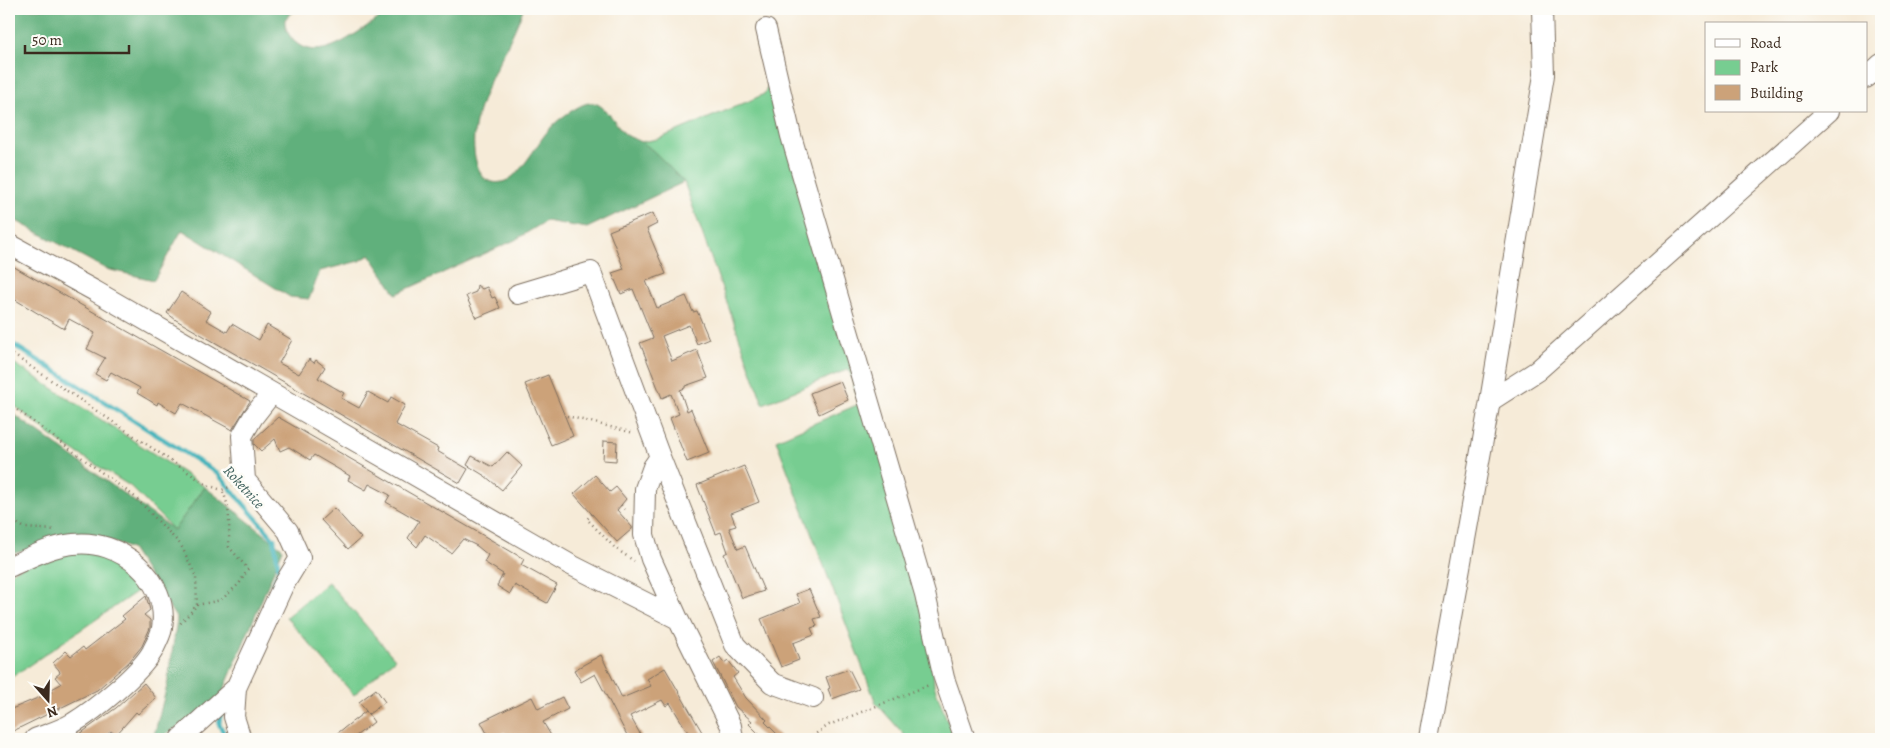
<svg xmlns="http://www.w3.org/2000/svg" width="1890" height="748" font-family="Alegreya,serif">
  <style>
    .green { fill: #77cd91; stroke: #597c58 }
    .forest { fill: #61b07b; stroke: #4e6d4c }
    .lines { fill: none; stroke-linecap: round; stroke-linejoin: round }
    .stream { stroke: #44b4bb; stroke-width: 4.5 }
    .building { fill: #cca279 }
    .minor-casing { stroke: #7c6e5f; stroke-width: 22 }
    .path { stroke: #7c6e5f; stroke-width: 2.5; stroke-dasharray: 1 4; stroke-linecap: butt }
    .minor { stroke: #fff; stroke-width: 20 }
    .labels { text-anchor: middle; stroke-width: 5; stroke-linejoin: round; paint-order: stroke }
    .water-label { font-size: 15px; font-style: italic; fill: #3f615d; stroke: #fdfcf7 }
  </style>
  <rect width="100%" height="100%" fill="#fdfcf7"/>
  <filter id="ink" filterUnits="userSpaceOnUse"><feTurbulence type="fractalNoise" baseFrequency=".02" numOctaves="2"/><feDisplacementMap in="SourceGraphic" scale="10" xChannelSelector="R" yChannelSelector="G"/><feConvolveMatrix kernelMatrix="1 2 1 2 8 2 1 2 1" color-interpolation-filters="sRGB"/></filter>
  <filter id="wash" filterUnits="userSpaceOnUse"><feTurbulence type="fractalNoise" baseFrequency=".0096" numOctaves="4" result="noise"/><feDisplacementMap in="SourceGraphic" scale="20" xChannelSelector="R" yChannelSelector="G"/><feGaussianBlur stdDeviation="1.12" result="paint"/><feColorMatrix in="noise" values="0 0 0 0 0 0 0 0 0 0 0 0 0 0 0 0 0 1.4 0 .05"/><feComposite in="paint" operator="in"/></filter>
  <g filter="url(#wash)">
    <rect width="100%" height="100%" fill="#f6ebd8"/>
    <path class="green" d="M 770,83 L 931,626 L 934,685 L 954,739 L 908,739 L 876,703 L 776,440 L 859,404 L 849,369 L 763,404 L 684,182 L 641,142 L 658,139 L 749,101 L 764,94 Z
      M 9,360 L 205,487 L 174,530 L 130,486 L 58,441 L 9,401 Z
      M 88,550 L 130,571 L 145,586 L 9,679 L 9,573 L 40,559 Z
      M 328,582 L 395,659 L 354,695 L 286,617 Z"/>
    <path class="forest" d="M 9,9 L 297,9 L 285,19 C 284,28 289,36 295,42 C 326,69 369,18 397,9 C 405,6 419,9 427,9 C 459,9 491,9 523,9 C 507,57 456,122 480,172 C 484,181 493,184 502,182 C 519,179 536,145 547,132 C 554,123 563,116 573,110 C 580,106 586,102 594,103 C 605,105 616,124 623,132 C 630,139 636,138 643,143 C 657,152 671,170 684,182 L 587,228 L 546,221 L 515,240 L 396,294 L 370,255 L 359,261 L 320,271 L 309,299 L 290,297 L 182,230 L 154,280 L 106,269 L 9,217 Z
      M 9,411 L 174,530 L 205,487 L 283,549 L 218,704 L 157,739 L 153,739 L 167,686 L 177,619 L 131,549 L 99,537 L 9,554 Z"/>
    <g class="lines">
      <path class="stream" d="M 9,342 L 217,473 L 274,539 L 279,571 L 273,584
        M 221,711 L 219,724 L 227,739"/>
    </g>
    <g id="blocks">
      <path class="building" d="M 653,213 L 657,224 L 647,229 L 666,274 L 646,281 L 657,308 L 686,296 L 693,312 L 697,311 L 709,339 L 697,344 L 689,325 L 662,336 L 672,361 L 697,350 L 708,378 L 685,386 L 685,388 L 680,390 L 687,411 L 691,409 L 709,453 L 687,462 L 670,418 L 679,414 L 671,394 L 662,398 L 640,343 L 653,338 L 633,289 L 621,294 L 612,273 L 624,269 L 609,231 Z
        M 9,264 L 250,401 L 232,430 L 182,403 L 176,413 L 158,402 L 157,405 L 137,393 L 140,388 L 111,372 L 106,380 L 95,374 L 105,358 L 87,349 L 95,333 L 69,319 L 64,329 L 9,296 Z
        M 477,285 L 482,289 L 487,287 L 492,298 L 495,297 L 500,308 L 476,318 L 466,296 L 476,292 Z
        M 181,292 L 211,312 L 206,320 L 227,332 L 232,324 L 259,340 L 267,325 L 292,340 L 279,363 L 299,374 L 309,359 L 314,363 L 316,360 L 325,367 L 318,378 L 344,393 L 341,398 L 359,408 L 368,392 L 388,403 L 391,397 L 405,405 L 395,424 L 438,448 L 437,451 L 468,469 L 460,483 L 176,320 L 167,313 Z
        M 548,375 L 573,436 L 551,445 L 525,384 Z
        M 840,381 L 848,400 L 819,414 L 810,393 Z
        M 278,417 L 524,559 L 521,565 L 557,585 L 547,603 L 515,585 L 510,594 L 497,586 L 503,574 L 484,562 L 488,555 L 477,546 L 463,539 L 451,553 L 425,535 L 417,547 L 408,538 L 419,521 L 386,502 L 390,495 L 369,484 L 366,490 L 348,480 L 350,476 L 314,455 L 310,460 L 289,447 L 280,451 L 275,439 L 261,451 L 254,444 L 254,439 Z
        M 604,441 L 617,442 L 616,461 L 603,460 Z
        M 507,452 L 522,466 L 502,490 L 485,476 L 467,465 L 472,456 L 493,467 Z
        M 744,466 L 759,502 L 731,513 L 736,526 L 729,528 L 738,549 L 745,546 L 764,591 L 742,598 L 724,554 L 728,552 L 721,532 L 716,534 L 697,485 Z
        M 595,475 L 610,492 L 616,487 L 626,499 L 617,510 L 632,527 L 632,529 L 617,542 L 574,494 Z
        M 334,508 L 361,538 L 348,549 L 321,520 Z
        M 809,589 L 821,617 L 814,619 L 817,626 L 811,628 L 814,635 L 793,643 L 799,660 L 781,667 L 761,619 L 800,603 L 796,594 Z
        M 146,596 L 150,610 L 144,615 L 150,620 L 150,628 L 142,646 L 129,662 L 97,690 L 9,733 L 9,710 L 52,692 L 50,690 L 61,684 L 55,677 L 60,673 L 59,670 L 53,663 L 66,651 L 71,656 L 83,647 L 85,650 L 125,619 L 122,616 Z
        M 601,655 L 622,698 L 651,686 L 647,679 L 665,668 L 706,739 L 692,739 L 670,703 L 666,706 L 662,700 L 630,716 L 643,739 L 629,739 L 595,674 L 581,682 L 574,670 Z
        M 720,657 L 724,663 L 728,660 L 738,673 L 733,677 L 746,698 L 767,720 L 765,722 L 782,739 L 764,739 L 749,724 L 752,721 L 736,707 L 713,662 Z
        M 849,669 L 859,689 L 832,699 L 828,689 L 830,688 L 826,677 Z
        M 144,683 L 156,698 L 138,714 L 136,712 L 116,735 L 111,731 L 102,739 L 73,739 L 116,708 Z
        M 376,689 L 385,702 L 369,714 L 366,711 L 374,722 L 352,739 L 330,739 L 366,711 L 359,702 Z
        M 532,697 L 538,709 L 562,697 L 568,709 L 543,722 L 553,739 L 507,739 L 505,732 L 490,739 L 481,722 Z"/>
    </g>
  </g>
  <g filter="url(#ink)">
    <use href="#blocks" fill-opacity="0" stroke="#7c6e5f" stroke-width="1"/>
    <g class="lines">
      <g class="minor-casing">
        <path id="minor" d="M 766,29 L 791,136 L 925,594 L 944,678 L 965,739
          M 1866,78 L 1881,64
          M 9,244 L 95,291 L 569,564 L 678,619 L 731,726 L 733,739
          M 518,294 L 591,272 L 660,457 L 735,645 L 772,683 L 813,698
          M 1490,401 L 1537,371 L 1829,111
          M 660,457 L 653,467 L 645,489 L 644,535 L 651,559 L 678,619
          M 9,567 C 29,558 51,546 73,544 C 119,538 170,579 162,628 C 161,635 155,646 152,652 C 139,674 95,710 73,723 C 62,730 47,734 35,739
          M 180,739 L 236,688
          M 241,739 L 234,717 L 236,688 L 283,586 L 300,558 L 288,531 L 245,480 L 242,436 L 253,417 L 271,394
          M 1429,739 L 1490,401 L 1544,75 L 1542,9"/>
      </g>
      <path class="path" d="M 9,352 L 207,485 L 222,490 L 232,486
        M 9,404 L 135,497 L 181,545 L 196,577 L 197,605 L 179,625
        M 567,416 L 634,433
        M 621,505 L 627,513
        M 592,514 L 587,519 L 615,548 L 634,561
        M 9,519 L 25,528 L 56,530
        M 197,605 L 221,600 L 239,584 L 248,569 L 229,547 C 229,528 231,507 222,490
        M 808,739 L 829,725 L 929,685"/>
      <use href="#minor" class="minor"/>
    </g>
  </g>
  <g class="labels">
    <g class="water-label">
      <text transform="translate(244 487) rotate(48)" y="5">Roketnice</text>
    </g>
  </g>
  <rect width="1890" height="748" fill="none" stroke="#fdfcf7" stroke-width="30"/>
  <rect x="1705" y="22" width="162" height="90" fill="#fdfcf7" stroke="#afa8a0"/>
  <rect x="1715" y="39" width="25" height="8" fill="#ffffff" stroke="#afa8a0"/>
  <text x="1750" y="48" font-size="15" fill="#3b2a1e">Road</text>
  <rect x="1715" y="60" width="25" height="15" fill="#77cd91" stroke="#afa8a0"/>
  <text x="1750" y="72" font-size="15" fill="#3b2a1e">Park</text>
  <rect x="1715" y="85" width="25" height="15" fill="#cca279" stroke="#afa8a0"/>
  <text x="1750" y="98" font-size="15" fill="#3b2a1e">Building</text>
  <g transform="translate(48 700) rotate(160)" stroke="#fdfcf7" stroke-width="4" paint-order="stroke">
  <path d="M0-4L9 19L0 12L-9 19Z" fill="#3b2a1e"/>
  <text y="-8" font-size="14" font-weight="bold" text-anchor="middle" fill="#3b2a1e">N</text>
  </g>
  <path d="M25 45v8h104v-8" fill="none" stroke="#3b2a1e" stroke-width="2.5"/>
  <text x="32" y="45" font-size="15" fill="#3b2a1e" stroke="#fdfcf7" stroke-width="4" paint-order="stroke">50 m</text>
</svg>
